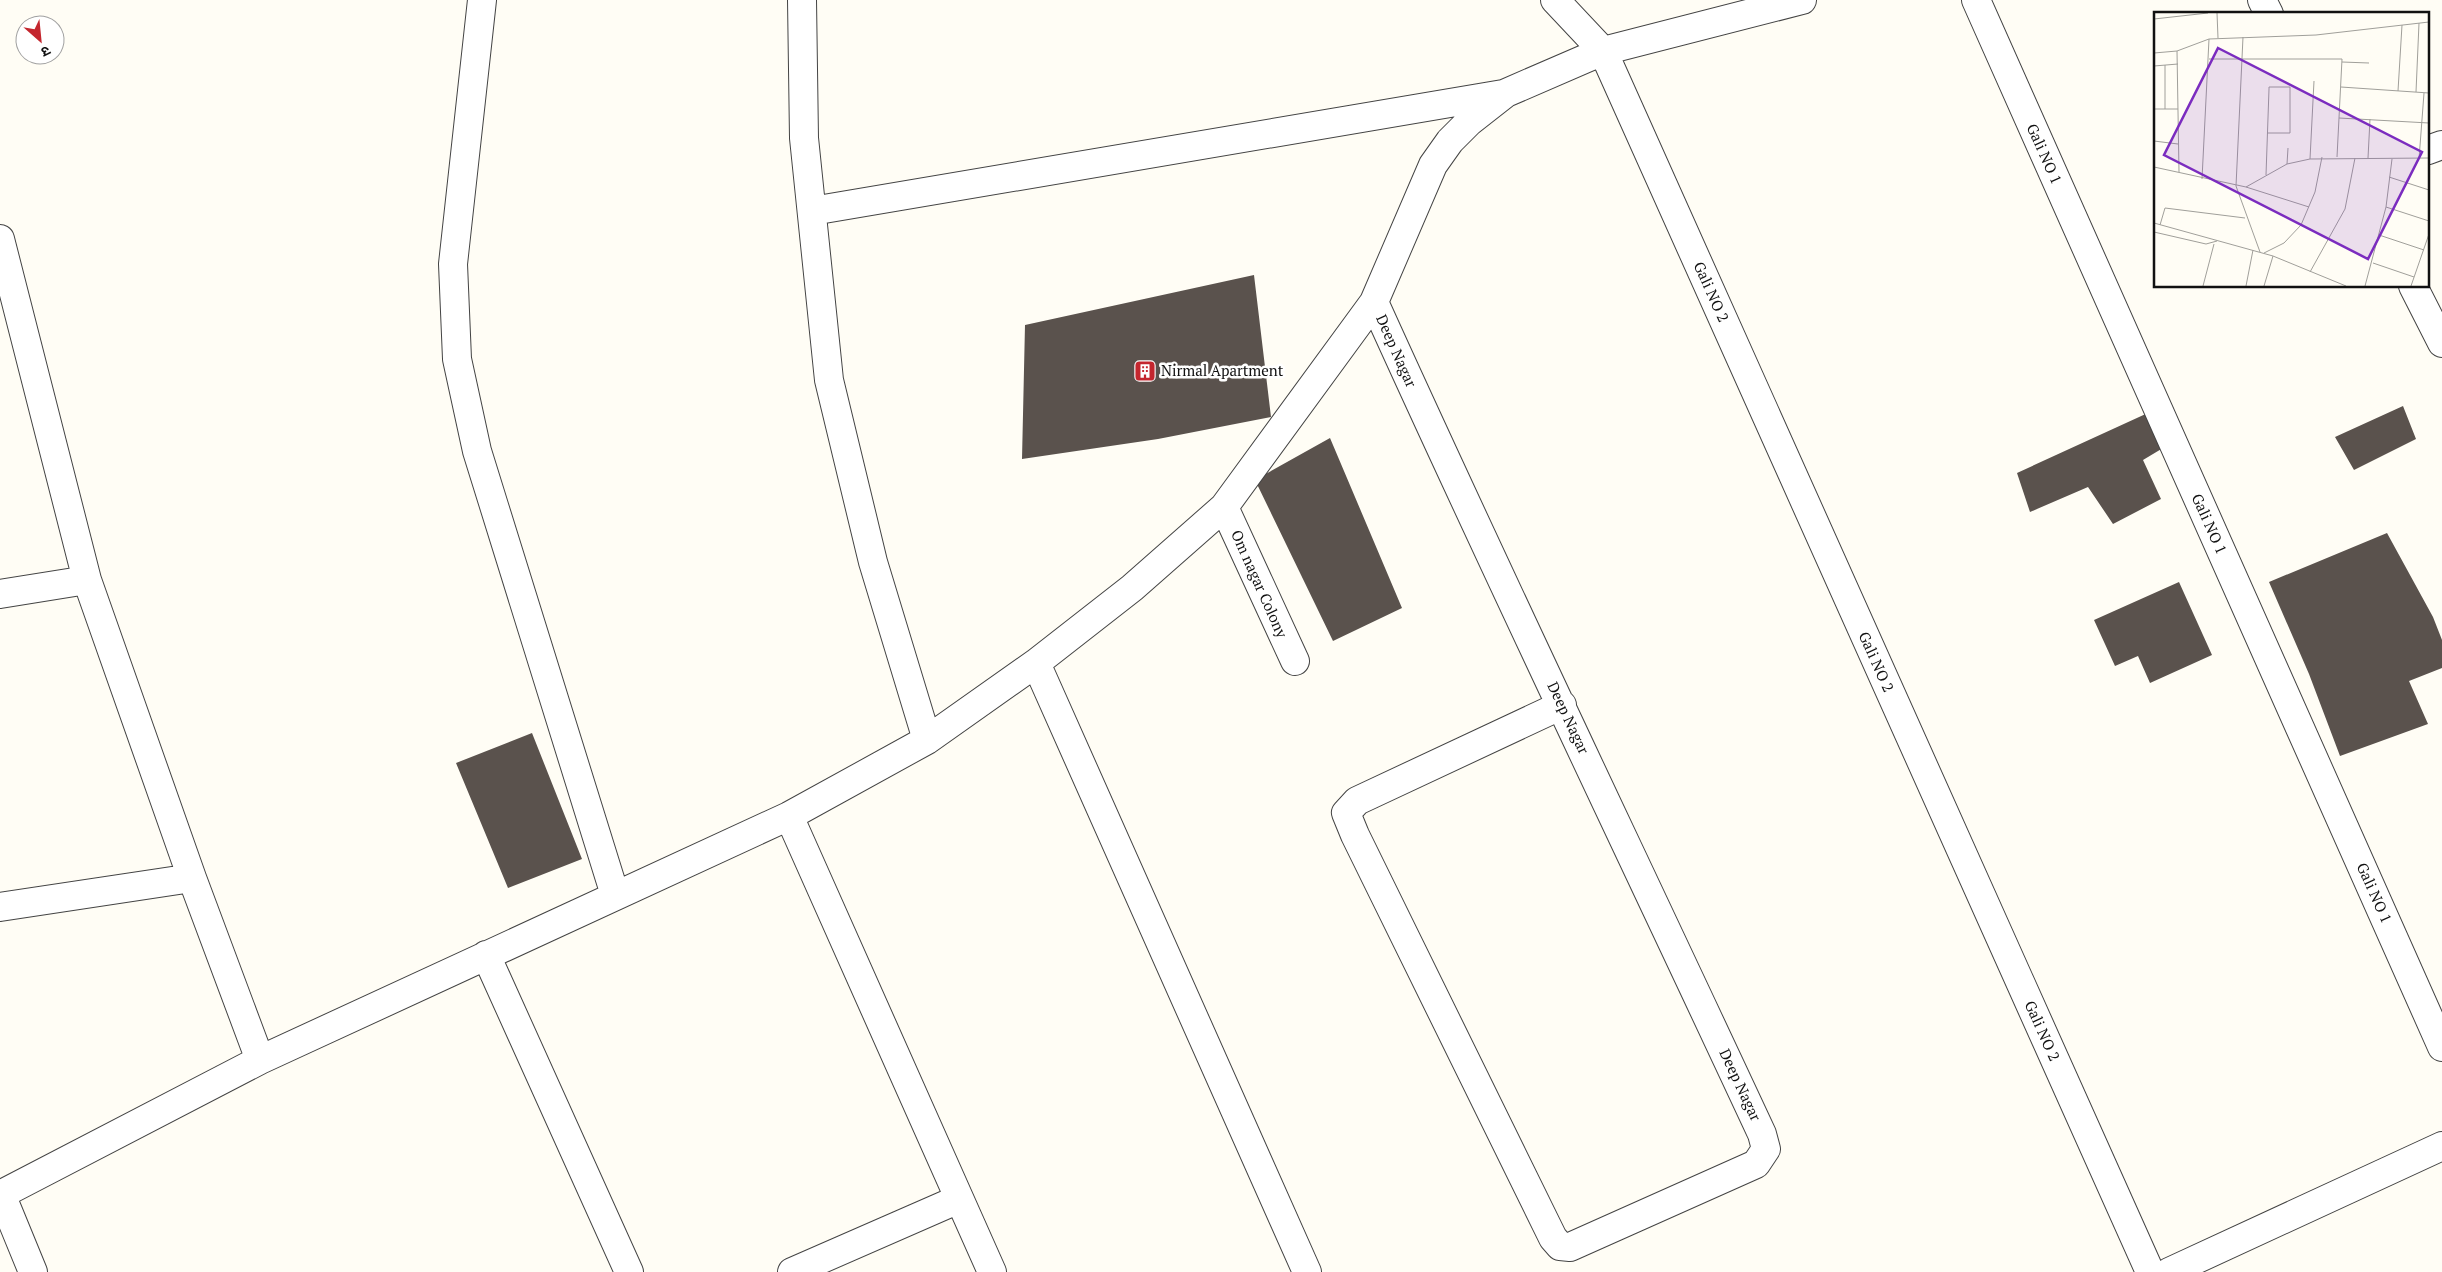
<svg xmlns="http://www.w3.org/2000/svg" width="2442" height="1272" font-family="'PT Serif','Noto Sans Devanagari',serif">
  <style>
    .building { fill: #5a524d }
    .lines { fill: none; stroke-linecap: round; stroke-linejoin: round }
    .minor-casing { stroke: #444; stroke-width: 30 }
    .minor { stroke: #fff; stroke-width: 28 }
    .labels { text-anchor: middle; stroke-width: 5; stroke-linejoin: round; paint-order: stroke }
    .street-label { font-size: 15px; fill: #111; stroke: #fff }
    .poi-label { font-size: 15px; fill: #111; stroke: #fff; text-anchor: start }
    .inset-road { fill: none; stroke: #a09f9a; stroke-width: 1 }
    .view { fill: #7b2cbf; fill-opacity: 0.15; stroke: #7b2cbf; stroke-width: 2.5 }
    .inset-edge { fill: none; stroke: #111; stroke-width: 2.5 }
  </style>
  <rect width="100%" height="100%" fill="#fffdf5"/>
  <path class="building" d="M 1254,275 L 1271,417 L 1158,439 L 1022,459 L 1025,325 Z
    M 2403,406 L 2416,439 L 2354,470 L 2335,437 Z
    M 2150,412 L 2163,448 L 2143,460 L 2161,499 L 2113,524 L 2088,487 L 2030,512 L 2017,473 Z
    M 1330,438 L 1402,608 L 1333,641 L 1255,480 Z
    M 2387,533 L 2433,617 L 2442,640 L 2442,668 L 2409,681 L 2428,724 L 2340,756 L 2309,674 L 2269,582 Z
    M 2179,582 L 2212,655 L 2150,683 L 2138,656 L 2115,666 L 2094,620 Z
    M 532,733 L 582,859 L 508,888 L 456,763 Z"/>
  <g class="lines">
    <g class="minor-casing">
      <path id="minor" d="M 482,0 L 453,264 L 457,359 L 477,451 L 615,895
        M 802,0 L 804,138 L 829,380 L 873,562 L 927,740
        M 1555,0 L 1603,51 L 2150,1272
        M 1976,0 L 2442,1047
        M 2262,0 L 2269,14
        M 2428,150 L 2442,145
        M 812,211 L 1503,94
        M 0,239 L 87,580 L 192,878 L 260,1060
        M 2413,286 L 2442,343
        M 1374,302 C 1500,581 1633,857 1762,1134 L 1766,1149 L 1756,1164 L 1570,1247 L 1560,1246 L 1553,1238 L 1355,835 L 1346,813 L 1357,801 L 1562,705
        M 1224,507 L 1295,661
        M 0,594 L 87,580
        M 1036,663 L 1307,1272
        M 789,816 L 992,1272
        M 0,907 L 192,878
        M 486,955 L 629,1272
        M 1,1194 L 33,1272
        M 0,1195 L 260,1060 L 789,816 L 927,740 L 1036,663 L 1132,588 L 1224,507 L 1374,302 L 1433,165 L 1450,141 L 1469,122 L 1506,93 L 1603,51 L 1802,0
        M 792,1272 L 959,1199
        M 2169,1272 L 2442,1146"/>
    </g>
    <use href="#minor" class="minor"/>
  </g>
  <defs>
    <g id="building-square" transform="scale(1.125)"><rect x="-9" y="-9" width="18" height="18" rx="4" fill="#c4262e" stroke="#fff"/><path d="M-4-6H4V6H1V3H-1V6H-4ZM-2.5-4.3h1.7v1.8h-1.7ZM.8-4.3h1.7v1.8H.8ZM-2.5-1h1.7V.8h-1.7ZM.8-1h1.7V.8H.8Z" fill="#fff"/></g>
  </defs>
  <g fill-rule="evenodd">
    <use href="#building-square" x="1145" y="371"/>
  </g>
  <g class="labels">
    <g class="street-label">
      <text transform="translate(2044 154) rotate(66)" y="5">Gali NO 1</text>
      <text transform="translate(1711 292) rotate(66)" y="5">Gali NO 2</text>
      <text transform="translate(1396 351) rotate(66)" y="5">Deep Nagar</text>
      <text transform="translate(2209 524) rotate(66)" y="5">Gali NO 1</text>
      <text transform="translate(1259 584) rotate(66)" y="5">Om nagar Colony</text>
      <text transform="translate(1876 662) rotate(66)" y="5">Gali NO 2</text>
      <text transform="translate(1568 718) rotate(65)" y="5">Deep Nagar</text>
      <text transform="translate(2374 893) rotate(66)" y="5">Gali NO 1</text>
      <text transform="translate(2042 1031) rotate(66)" y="5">Gali NO 2</text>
      <text transform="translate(1740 1085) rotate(65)" y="5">Deep Nagar</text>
    </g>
    <g class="poi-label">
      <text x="1161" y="376">Nirmal Apartment</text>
    </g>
  </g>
  <g transform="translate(2154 12)">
    <rect width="275" height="275" fill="#fffdf5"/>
    <path class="inset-road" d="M 63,1 L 64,26M 0,7 L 54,1M 89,25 L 82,174 L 106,240M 23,39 L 55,27 L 162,23 L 275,10M 0,41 L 23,39 L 25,160M 55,47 L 188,47 L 183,145M 188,50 L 215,51M 11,53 L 11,97M 0,54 L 24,52M 187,75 L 275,81M 244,79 L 248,13M 262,80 L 265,11M 0,97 L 24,97M 185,106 L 275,111M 0,129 L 24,132M 214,146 L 216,107M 156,147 L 160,69M 265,147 L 270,81M 133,152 L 134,136M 0,155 L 92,175 L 133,152 L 156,147 L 275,146M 112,163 L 115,77 L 115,75 L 136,75 L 136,121 L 113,121M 235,165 L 275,178M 48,167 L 55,27M 92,175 L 155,195M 232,195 L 275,209M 0,211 L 119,244 L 192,274M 6,213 L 11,196 L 91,206M 0,220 L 52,232 L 63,229M 225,223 L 270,238M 110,241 L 130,231 L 147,213 L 161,180 L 168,145M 219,251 L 260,265M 156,260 L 191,197 L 201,146M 49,274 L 60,232M 92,274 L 99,238M 110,274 L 119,244M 211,274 L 232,195 L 238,147M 257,274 L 275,222"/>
    <path class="view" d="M 64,36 L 268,140 L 214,247 L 10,143 Z"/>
    <rect width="275" height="275" class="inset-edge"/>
  </g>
  <g transform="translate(40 40) rotate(153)"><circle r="24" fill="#ffffff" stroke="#a0a0a0"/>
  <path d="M0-4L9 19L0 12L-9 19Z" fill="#c4262e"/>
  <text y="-8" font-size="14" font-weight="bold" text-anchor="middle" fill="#111111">उ</text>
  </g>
</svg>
